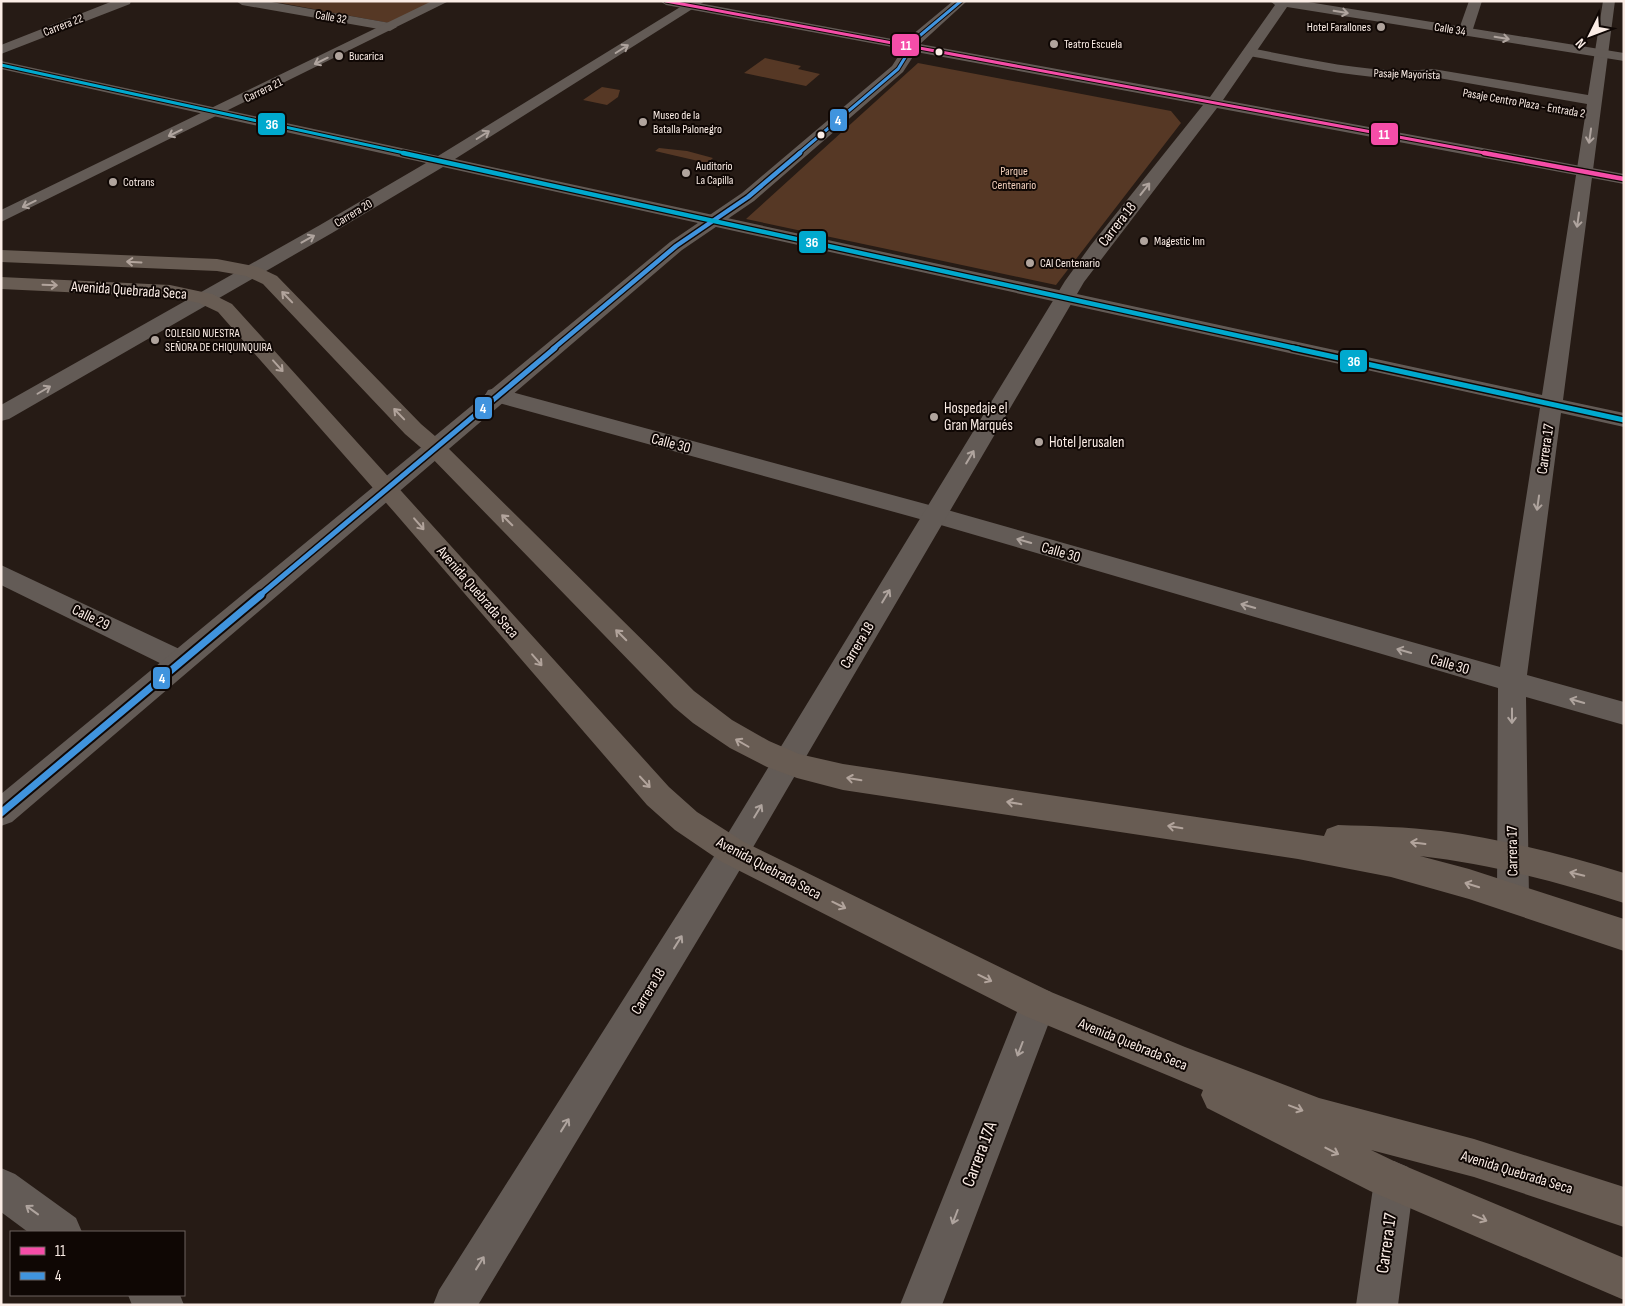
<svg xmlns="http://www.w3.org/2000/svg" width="1625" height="1306" font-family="'Sofia Sans Condensed',sans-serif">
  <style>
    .green { fill: #563825 }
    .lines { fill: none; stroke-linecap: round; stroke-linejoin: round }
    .street { fill: #635b56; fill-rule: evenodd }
    .secondary { fill: #635b56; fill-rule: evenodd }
    .primary { fill: #685c53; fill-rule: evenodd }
    .bus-1-far1-casing { stroke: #0f0704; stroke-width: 5 }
    .bus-1-casing { stroke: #0f0704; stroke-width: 7 }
    .bus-2-far3-casing { stroke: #0f0704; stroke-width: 5 }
    .bus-2-far2-casing { stroke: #0f0704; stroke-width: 7 }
    .bus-2-far1-casing { stroke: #0f0704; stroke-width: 8 }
    .bus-2-casing { stroke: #0f0704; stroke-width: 11 }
    .bus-3-far2-casing { stroke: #0f0704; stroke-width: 5 }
    .bus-3-far1-casing { stroke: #0f0704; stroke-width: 7 }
    .bus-3-casing { stroke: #0f0704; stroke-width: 8 }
    .bus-1-far1 { stroke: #f54da8; stroke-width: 3 }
    .bus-1 { stroke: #f54da8; stroke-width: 4.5 }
    .bus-2-far3 { stroke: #4094de; stroke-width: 3 }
    .bus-2-far2 { stroke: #4094de; stroke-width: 4.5 }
    .bus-2-far1 { stroke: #4094de; stroke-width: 5 }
    .bus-2 { stroke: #4094de; stroke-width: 7 }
    .bus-3-far2 { stroke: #00a9ce; stroke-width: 3 }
    .bus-3-far1 { stroke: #00a9ce; stroke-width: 4.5 }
    .bus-3 { stroke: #00a9ce; stroke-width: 5 }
    .oneway { stroke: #afa49e }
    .oneway2 { stroke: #b2a49c }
    .poi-dot { fill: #b0a49d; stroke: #0f0704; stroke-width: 2 }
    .bus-dot { fill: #fbede6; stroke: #0f0704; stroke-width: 2 }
    .labels { text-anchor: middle; stroke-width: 4; stroke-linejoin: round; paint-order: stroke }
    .far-street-label { font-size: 12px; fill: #fbede6; stroke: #0f0704 }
    .far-poi-label { font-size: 12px; fill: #fbede6; stroke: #0f0704; text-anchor: start }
    .far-park-label { font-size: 12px; fill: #f4d1bd; stroke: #0f0704 }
    .street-label { font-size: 15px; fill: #fbede6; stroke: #0f0704 }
    .poi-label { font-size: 15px; fill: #fbede6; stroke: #0f0704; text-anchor: start }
    .near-street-label { font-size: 18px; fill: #fbede6; stroke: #0f0704 }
    .line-badge { stroke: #0f0704; stroke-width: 2 }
    .badge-label { font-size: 14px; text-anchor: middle; font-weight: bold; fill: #fff }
  </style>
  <rect width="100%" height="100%" fill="#261b15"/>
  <path class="green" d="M 270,1 L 434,1 L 389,23 Z
    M 765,58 L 801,66 L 798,69 L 820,74 L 806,86 L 744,73 Z
    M 918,63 L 1171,111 L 1181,123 L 1056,285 L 746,219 Z
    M 602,87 L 620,90 L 618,97 L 607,105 L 583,100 Z
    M 659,148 L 687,151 L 713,158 L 707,163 L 655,151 Z"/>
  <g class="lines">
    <path class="street" d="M 236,1 L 266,1 L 390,23 L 397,27 L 390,31 L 242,5 Z
      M 690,1 L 705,1 L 455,159 L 1542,395 L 1587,104 L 1433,77 C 1371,83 1310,67 1249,56 L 1242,52 L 1249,48 C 1310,59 1371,75 1433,69 L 1588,95 L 1603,1 L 1615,1 L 1563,400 L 1624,413 L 1624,427 L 1561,413 L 1527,675 L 1624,702 L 1624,725 L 1526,697 L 1529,898 L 1525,909 L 1513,913 L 1501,909 L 1497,898 L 1498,688 L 927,521 L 488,400 L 485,395 L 488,390 L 496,388 L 504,390 L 944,509 L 1500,667 L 1540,408 L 443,167 L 332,233 L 9,419 L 1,421 L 1,405 L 320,225 L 426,163 L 1,69 L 1,61 L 438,156 Z
      M 1469,1 L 1482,1 L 1472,32 L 1465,36 L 1458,32 Z
      M 1,565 L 190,654 L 194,661 L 190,668 L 180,672 L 170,668 L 1,585 Z
      M 1038,987 L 1051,992 L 1056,1004 L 942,1305 L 900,1305 L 1025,992 Z
      M 1394,1161 L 1408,1167 L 1414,1181 L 1398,1305 L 1356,1305 L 1374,1181 L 1380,1167 Z
      M 1,1168 L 15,1174 L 76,1218 L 82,1232 L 28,1232 L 1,1212 Z
      M 128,1295 L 180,1295 L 184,1305 L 132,1305 Z"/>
    <path class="secondary" d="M 113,1 L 131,1 L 130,4 L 1,54 L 1,45 Z
      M 432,1 L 449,1 L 1,222 L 1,210 Z
      M 660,1 L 688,1 L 908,42 L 912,35 L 953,1 L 967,1 L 920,44 L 1210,97 L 1275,5 L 1270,1 L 1302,1 L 1624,53 L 1624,61 L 1287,7 L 1223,100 L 1624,174 L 1624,184 L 1217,108 L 1084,282 L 735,878 L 478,1305 L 433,1305 L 439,1290 L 713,858 L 1065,281 L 1091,245 L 1203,105 L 916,52 L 903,72 L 754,201 L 682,250 L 12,822 L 1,826 L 1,794 L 670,242 L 742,193 L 892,66 L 903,49 L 666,5 Z"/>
    <path class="primary" d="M 1,250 L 217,259 L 258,267 L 277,276 L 421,424 L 442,442 L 694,691 L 732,720 L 769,741 L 799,754 L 843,764 L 1324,836 L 1327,829 L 1338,825 C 1372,826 1407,827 1441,831 C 1503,839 1564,855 1624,873 L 1624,903 C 1557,882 1490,864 1420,856 L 1469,869 L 1624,919 L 1624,951 L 1469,899 L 1391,877 L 1298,859 L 843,790 L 797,778 L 767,767 L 730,748 L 693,723 L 674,707 L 426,452 L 405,434 L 263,284 L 246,276 L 217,271 L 1,262 Z
      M 1,277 L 170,285 L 212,294 L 232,304 L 669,787 L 697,812 L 744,842 L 1051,992 L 1185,1047 L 1319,1098 L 1474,1139 L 1624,1187 L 1624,1227 L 1474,1177 L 1371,1150 L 1398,1163 L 1624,1258 L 1624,1300 L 1370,1191 L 1207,1108 L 1201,1095 L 1203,1090 L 1025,1016 L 722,862 L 675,830 L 647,805 L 395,513 L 218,312 L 199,303 L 170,297 L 1,289 Z"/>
    <g class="bus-1-far1-casing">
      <path id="bus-1-far1" d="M 666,1 L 1490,154"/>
    </g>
    <g class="bus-1-casing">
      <path id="bus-1" d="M 1484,153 L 1624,179"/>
    </g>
    <g class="bus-2-far3-casing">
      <path id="bus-2-far3" d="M 798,154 L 898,69 L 917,38 L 961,1"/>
    </g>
    <g class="bus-2-far2-casing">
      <path id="bus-2-far2" d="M 553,349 L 676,246 L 748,197 L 800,153"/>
    </g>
    <g class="bus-2-far1-casing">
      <path id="bus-2-far1" d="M 259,596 L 555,348"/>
    </g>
    <g class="bus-2-casing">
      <path id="bus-2" d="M 1,813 L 261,595"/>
    </g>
    <g class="bus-3-far2-casing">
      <path id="bus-3-far2" d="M 1,65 L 409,154"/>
    </g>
    <g class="bus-3-far1-casing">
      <path id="bus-3-far1" d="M 403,153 L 1299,349"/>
    </g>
    <g class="bus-3-casing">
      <path id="bus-3" d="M 1293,348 L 1624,420"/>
    </g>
    <use href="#bus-1-far1" class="bus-1-far1"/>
    <use href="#bus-1" class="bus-1"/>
    <use href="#bus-2-far3" class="bus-2-far3"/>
    <use href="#bus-2-far2" class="bus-2-far2"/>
    <use href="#bus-2-far1" class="bus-2-far1"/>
    <use href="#bus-2" class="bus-2"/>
    <use href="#bus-3-far2" class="bus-3-far2"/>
    <use href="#bus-3-far1" class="bus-3-far1"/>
    <use href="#bus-3" class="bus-3"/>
  </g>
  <defs><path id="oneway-shaft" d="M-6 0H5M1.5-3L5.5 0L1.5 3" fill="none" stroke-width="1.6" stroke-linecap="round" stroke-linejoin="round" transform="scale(1.25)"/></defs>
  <g class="oneway">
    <use href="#oneway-shaft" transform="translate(1341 12) rotate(9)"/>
    <use href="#oneway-shaft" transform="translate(1502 38) rotate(9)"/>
    <use href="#oneway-shaft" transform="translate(622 49) rotate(-32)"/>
    <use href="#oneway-shaft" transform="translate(321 61) rotate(154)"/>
    <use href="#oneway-shaft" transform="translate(175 133) rotate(154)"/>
    <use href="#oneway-shaft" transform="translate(483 135) rotate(-32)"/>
    <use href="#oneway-shaft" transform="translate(1590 136) rotate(98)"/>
    <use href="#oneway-shaft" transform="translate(1145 189) rotate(-52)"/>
    <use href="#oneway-shaft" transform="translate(29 204) rotate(154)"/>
    <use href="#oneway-shaft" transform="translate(1578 220) rotate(98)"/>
    <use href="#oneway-shaft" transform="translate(308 239) rotate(-29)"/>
    <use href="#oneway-shaft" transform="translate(44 390) rotate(-30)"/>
    <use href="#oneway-shaft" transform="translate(970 457) rotate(-59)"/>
    <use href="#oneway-shaft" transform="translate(1538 503) rotate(98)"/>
    <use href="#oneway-shaft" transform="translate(1024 541) rotate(-164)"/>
    <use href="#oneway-shaft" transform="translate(886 596) rotate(-59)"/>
    <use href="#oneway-shaft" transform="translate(1248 606) rotate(-164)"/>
    <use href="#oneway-shaft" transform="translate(1404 651) rotate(-164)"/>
    <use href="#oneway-shaft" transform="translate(1577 701) rotate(-164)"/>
    <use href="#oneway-shaft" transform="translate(1512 716) rotate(90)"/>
    <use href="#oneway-shaft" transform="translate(758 811) rotate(-59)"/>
    <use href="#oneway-shaft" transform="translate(678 942) rotate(-58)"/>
    <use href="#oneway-shaft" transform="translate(1020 1049) rotate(111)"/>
    <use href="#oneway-shaft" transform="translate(565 1125) rotate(-58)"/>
    <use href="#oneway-shaft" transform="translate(32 1210) rotate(-144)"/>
    <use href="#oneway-shaft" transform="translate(955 1217) rotate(111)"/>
    <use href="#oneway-shaft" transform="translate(480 1263) rotate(-58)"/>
  </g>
  <g class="oneway2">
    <use href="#oneway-shaft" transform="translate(134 262) rotate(-177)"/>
    <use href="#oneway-shaft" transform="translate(50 285) rotate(2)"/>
    <use href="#oneway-shaft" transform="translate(287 297) rotate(-134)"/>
    <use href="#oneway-shaft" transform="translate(278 366) rotate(48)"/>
    <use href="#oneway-shaft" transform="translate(399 414) rotate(-134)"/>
    <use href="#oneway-shaft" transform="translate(507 520) rotate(-135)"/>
    <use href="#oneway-shaft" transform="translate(419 524) rotate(49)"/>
    <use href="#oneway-shaft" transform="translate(621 635) rotate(-135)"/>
    <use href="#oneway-shaft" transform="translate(537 660) rotate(49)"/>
    <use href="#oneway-shaft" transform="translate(742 743) rotate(-150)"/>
    <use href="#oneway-shaft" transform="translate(854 779) rotate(-171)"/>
    <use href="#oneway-shaft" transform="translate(645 782) rotate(47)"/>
    <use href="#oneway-shaft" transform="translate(1014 803) rotate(-171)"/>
    <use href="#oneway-shaft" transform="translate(1175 827) rotate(-171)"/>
    <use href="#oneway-shaft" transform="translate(1418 843) rotate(-173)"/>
    <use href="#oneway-shaft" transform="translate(1577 874) rotate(-166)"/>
    <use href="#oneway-shaft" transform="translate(1472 885) rotate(-163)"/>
    <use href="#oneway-shaft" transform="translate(839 905) rotate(26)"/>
    <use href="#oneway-shaft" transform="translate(985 978) rotate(26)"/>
    <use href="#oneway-shaft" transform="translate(1296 1108) rotate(21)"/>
    <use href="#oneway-shaft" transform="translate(1332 1151) rotate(27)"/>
    <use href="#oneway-shaft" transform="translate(1480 1218) rotate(23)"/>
  </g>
  <g class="poi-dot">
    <circle cx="1381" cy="27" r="5"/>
    <circle cx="1054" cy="44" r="5"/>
    <circle cx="339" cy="56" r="5"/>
    <circle cx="643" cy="122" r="5"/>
    <circle cx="686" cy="173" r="5"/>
    <circle cx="113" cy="182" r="5"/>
    <circle cx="1144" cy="241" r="5"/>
    <circle cx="1030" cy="263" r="5"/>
    <circle cx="155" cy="340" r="5"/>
    <circle cx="934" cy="417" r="5"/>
    <circle cx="1039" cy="442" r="5"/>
  </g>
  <g class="bus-dot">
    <circle cx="939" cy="52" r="4.5"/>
    <circle cx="821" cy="135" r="4.5"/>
  </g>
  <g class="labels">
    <g class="far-street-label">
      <text transform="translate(331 17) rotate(10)" y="4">Calle 32</text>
      <text transform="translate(63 25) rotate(-21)" y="4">Carrera 22</text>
      <text transform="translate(1450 29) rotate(9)" y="4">Calle 34</text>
      <text transform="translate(1407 74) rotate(2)" y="4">Pasaje Mayorista</text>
      <text transform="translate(263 90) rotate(-26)" y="4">Carrera 21</text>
      <text transform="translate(1524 103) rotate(10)" y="4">Pasaje Centro Plaza - Entrada 2</text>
      <text transform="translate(353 213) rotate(-31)" y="4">Carrera 20</text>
    </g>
    <g class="far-poi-label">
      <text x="1371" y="31" text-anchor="end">Hotel Farallones</text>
      <text x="1064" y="48">Teatro Escuela</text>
      <text x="349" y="60">Bucarica</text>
      <text x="653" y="119">Museo de la<tspan x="653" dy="14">Batalla Palonegro</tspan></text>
      <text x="696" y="170">Auditorio<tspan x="696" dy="14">La Capilla</tspan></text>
      <text x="123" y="186">Cotrans</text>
      <text x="1154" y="245">Magestic Inn</text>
      <text x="1040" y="267">CAI Centenario</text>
      <text x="165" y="337">COLEGIO NUESTRA<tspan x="165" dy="14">SEÑORA DE CHIQUINQUIRA</tspan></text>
    </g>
    <g class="far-park-label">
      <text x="1014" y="175">Parque<tspan x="1014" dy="14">Centenario</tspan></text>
    </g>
    <g class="street-label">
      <text transform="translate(1117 224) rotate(-52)" y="5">Carrera 18</text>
      <text transform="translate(129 290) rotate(4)" y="5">Avenida Quebrada Seca</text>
      <text transform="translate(671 443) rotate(15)" y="5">Calle 30</text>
      <text transform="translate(1545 449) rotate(-82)" y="5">Carrera 17</text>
      <text transform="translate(1061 552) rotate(16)" y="5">Calle 30</text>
      <text transform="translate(478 592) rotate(49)" y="5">Avenida Quebrada Seca</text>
      <text transform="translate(91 617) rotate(26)" y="5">Calle 29</text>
      <text transform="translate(857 645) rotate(-59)" y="5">Carrera 18</text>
      <text transform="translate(1450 664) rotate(16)" y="5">Calle 30</text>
      <text transform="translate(1512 851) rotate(-91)" y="5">Carrera 17</text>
      <text transform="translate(769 868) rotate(28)" y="5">Avenida Quebrada Seca</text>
      <text transform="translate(648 991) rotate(-58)" y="5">Carrera 18</text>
      <text transform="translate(1133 1044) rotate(22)" y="5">Avenida Quebrada Seca</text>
      <text transform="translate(1517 1172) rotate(17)" y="5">Avenida Quebrada Seca</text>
    </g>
    <g class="poi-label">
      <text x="944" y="413">Hospedaje el<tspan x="944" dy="17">Gran Marqués</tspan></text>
      <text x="1049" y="447">Hotel Jerusalen</text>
    </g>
    <g class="near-street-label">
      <text transform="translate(979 1154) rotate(-69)" y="6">Carrera 17A</text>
      <text transform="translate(1386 1243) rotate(-82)" y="6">Carrera 17</text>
    </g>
  </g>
  <g class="line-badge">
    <rect x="891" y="33" width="29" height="24" rx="5" fill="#f54da8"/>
    <rect x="829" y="108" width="19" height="24" rx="5" fill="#4094de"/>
    <rect x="257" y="112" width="29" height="24" rx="5" fill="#00a9ce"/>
    <rect x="1370" y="122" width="29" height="24" rx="5" fill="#f54da8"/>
    <rect x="798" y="230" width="29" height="24" rx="5" fill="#00a9ce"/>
    <rect x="1339" y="349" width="29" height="24" rx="5" fill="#00a9ce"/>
    <rect x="474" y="396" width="19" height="24" rx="5" fill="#4094de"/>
    <rect x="152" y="666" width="19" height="24" rx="5" fill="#4094de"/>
  </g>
  <g class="badge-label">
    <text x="906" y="50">11</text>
    <text x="838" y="125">4</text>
    <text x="272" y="129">36</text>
    <text x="1384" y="139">11</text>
    <text x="812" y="247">36</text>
    <text x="1354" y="366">36</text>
    <text x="483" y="413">4</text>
    <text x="162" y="683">4</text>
  </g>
  <rect width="1625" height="1306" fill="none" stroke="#fbede6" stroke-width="5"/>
  <rect x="10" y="1231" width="175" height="65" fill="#0f0704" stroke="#6d635e"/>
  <rect x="20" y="1247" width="25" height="8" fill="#f54da8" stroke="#6d635e"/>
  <text x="55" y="1256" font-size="15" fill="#fbede6">11</text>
  <rect x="20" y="1272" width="25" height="8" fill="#4094de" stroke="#6d635e"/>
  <text x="55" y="1281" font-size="15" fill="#fbede6">4</text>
  <g transform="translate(1590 35) rotate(228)" stroke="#0f0704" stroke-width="4" paint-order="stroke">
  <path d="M0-4L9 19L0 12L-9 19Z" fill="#fbede6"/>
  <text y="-8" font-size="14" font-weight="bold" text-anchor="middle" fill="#fbede6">N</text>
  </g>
</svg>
